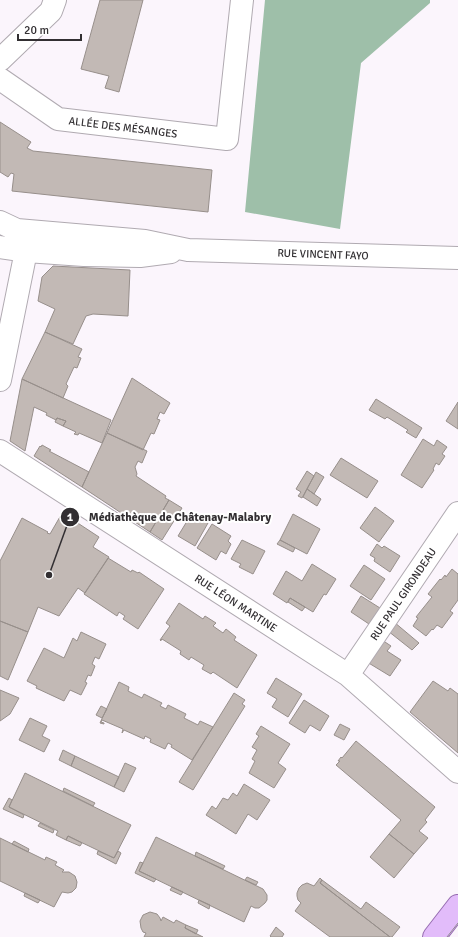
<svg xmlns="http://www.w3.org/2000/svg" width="458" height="937" font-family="Signika,sans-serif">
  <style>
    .forest { fill: #9ebfa9 }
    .building { fill: #c2b9b5; stroke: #978f8b }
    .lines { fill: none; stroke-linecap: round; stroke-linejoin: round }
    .minor-casing { stroke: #b0aab1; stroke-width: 24 }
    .major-casing { stroke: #976db1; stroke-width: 24 }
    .minor { stroke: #fff; stroke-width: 22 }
    .major { stroke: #e2bcfa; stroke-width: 22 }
    .tram { stroke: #918c91; stroke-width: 1 }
    .labels { text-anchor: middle; stroke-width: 4; stroke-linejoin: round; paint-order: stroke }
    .street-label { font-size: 11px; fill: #322f32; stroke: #fff }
    .leader { fill: none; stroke: #322f32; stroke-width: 1.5 }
    .callout-dot { fill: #322f32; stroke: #fff; stroke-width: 1.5 }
    .mark-label { font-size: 12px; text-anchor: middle; font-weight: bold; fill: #fff }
    .callout-label { font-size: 12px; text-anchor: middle; font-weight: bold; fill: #322f32; stroke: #fff; stroke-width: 4; stroke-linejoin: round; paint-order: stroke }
  </style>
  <rect width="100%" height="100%" fill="#fbf5fc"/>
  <path class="forest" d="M 265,0 L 430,0 L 430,3 L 361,63 L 340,229 L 245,212 Z"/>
  <path class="building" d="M 100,0 L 143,0 L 119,92 L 105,88 L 109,76 L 81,69 Z
    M 0,122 L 31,142 L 27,148 L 33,151 L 212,170 L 208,212 L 12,191 L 14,174 L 11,173 L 8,177 L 0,172 Z
    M 53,266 L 130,270 L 128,316 L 93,314 L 86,316 L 73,344 L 45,332 L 55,309 L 38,301 L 42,277 Z
    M 45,332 L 82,349 L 78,357 L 81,358 L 77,368 L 74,367 L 66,384 L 68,386 L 63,398 L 22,379 Z
    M 132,378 L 170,403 L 164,414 L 160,412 L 157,419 L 160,420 L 154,434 L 151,433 L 143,450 L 107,433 Z
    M 22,379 L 111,420 L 102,443 L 79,433 L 78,435 L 74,434 L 76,432 L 63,426 L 66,421 L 57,418 L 56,420 L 46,415 L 47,413 L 34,407 L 25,451 L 10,441 Z
    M 376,399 L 422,428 L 416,438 L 406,432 L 408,430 L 387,417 L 385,419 L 369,410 Z
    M 458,402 L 458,429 L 446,421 Z
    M 57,418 L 66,421 L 63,426 L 55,422 Z
    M 107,433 L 147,451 L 142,463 L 138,461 L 135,467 L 137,474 L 136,476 L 166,496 L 165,498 L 169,500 L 150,532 L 82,487 Z
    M 423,439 L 434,446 L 437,440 L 447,447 L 442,454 L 445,456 L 439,465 L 436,463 L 433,469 L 434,470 L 422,488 L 401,475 Z
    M 42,445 L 51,450 L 49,451 L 89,472 L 82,487 L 34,456 L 40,446 L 41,447 Z
    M 341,458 L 378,481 L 367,498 L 330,475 Z
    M 307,471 L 314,476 L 302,498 L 298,496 L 301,492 L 296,489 Z
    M 316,472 L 324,477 L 314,494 L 307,489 Z
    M 307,489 L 321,499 L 317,506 L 303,497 Z
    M 169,500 L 182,508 L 162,540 L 150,532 Z
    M 375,507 L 394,521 L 379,542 L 360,528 Z
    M 192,513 L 208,523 L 195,546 L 178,536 Z
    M 293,514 L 320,529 L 307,554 L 280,540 Z
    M 61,515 L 66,518 L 67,516 L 99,537 L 93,547 L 109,557 L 85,593 L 78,588 L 59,616 L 38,607 L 28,632 L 0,621 L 0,561 L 22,518 L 48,532 L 47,533 L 50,534 Z
    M 212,524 L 231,536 L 228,541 L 231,544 L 226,554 L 221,551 L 216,560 L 197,548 Z
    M 242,540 L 265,551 L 253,574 L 239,567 L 241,564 L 231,559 Z
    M 280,540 L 295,548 L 293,552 L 277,544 Z
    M 377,544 L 382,548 L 384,546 L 400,556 L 390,572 L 374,561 L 375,558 L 370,555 Z
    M 108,558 L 131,572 L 132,570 L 138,573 L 139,572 L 164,589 L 138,629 L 123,619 L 125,616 L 119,612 L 117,616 L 84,594 Z
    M 312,564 L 336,579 L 326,595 L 324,594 L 313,612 L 290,598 L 287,603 L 273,594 L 286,571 L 302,581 Z
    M 364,565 L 385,579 L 371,600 L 350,586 Z
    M 452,569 L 458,574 L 458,600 L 450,611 L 453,613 L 442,628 L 437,625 L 433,630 L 432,629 L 426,636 L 413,626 L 418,618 L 416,617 L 432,597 L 428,594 L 440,579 L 441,580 L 445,575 L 446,577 Z
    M 361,596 L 380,608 L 369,624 L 351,612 Z
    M 290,598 L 305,607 L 302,611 L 288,602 Z
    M 179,603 L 203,619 L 205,616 L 216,623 L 213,626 L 223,633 L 226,629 L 236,637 L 234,640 L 257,655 L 237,688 L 213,672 L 211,674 L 202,669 L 204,665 L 191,657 L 189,660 L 180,654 L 181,651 L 162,639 L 161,640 L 161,641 L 160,640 L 170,626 L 166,623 Z
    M 0,621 L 28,632 L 8,680 L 0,676 Z
    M 394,622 L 419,643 L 412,650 L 388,631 Z
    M 81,632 L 106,644 L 99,659 L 95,657 L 92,664 L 95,666 L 91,676 L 88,675 L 85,682 L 87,683 L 81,695 L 70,690 L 64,701 L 36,688 L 37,686 L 27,681 L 44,648 L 64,658 L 73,638 L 77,641 Z
    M 382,640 L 391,646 L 387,651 L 401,660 L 390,676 L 367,662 Z
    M 276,678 L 302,694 L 288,717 L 272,707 L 277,699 L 267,693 Z
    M 433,681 L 448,691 L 450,688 L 458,694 L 458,753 L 410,712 Z
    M 119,682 L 129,687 L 128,691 L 142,698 L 144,694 L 162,703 L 160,706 L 166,709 L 168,705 L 186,714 L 184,718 L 198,725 L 200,721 L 213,727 L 192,760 L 171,747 L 172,745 L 168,743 L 165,749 L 150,742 L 151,739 L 145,736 L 144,739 L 124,730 L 122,733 L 123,729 L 102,720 L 101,722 L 104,723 L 104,724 L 100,723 Z
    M 0,690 L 19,698 L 10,714 L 0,721 Z
    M 234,693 L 245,700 L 242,704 L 245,706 L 193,790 L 179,782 Z
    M 304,700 L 329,716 L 320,731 L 310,725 L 305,733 L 289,723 Z
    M 101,706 L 107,709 L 102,718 L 96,715 Z
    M 30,718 L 47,726 L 42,736 L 50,740 L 44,752 L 19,740 Z
    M 340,724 L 350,729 L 344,740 L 334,735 Z
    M 261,726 L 290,744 L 278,763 L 286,769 L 274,788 L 249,773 L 255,761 L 252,759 L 257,750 L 252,747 L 259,736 L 256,734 Z
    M 356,741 L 435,807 L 425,820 L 427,822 L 419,831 L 428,838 L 414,854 L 389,834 L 401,820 L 336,765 L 340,761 L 338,761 L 341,757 L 342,758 Z
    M 63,750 L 75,756 L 71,766 L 59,760 Z
    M 75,756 L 119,777 L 114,787 L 71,766 Z
    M 125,763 L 136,768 L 124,792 L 114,787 Z
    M 25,773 L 131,825 L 114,858 L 68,836 L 66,840 L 56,835 L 58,831 L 9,807 Z
    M 244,784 L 270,800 L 257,820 L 248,814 L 236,834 L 206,815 L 212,806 L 216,809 L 223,798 L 228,800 L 233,793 L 237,796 Z
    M 64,788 L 95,803 L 93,806 L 63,791 Z
    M 9,798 L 12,800 L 9,807 L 24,815 L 23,818 L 3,809 Z
    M 40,823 L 54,830 L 53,833 L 38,826 Z
    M 389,834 L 414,854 L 394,878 L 370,857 Z
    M 68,836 L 82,843 L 80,846 L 66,840 Z
    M 156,837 L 263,889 L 267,895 L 267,900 L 265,903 L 259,908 L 255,908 L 251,906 L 244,922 L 139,871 Z
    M 0,838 L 45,860 L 46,857 L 57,862 L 55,865 L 64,870 L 62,872 L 69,872 L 75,876 L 77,882 L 76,888 L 72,892 L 68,893 L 62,892 L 54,907 L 0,881 Z
    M 14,841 L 29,849 L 28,852 L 12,844 Z
    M 98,851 L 114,858 L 118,851 L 121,853 L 116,864 L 97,854 Z
    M 196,852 L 225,866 L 223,869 L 195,856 Z
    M 140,862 L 143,863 L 139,871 L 156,879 L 154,882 L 135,873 Z
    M 247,877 L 258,882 L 256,885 L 245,880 Z
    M 320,878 L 322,880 L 320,883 L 390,937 L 330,937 L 295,911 L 301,903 L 298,900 L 297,896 L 297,893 L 299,888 L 302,885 L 307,883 L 314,886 Z
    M 322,880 L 361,909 L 366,902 L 400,927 L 392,937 L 390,937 L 320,883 Z
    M 172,887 L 183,892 L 181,895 L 170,890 Z
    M 25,893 L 40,900 L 38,903 L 24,896 Z
    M 199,900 L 210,905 L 209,909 L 198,903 Z
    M 150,912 L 157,914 L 160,918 L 161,921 L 163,917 L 174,923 L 176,920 L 186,925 L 185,928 L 203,937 L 144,937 L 146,933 L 143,932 L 141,928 L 140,921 L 143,915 Z
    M 186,925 L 198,930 L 196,934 L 185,928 Z
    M 276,927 L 284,934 L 282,937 L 271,937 L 270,936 Z"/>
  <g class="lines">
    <g class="minor-casing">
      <path id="minor" d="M 0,60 L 51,11 L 55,0
        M 0,79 L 58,119 L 227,139 L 242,0
        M 0,222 L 17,230 L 145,241 L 188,250 L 458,258
        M 0,247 L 26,251 L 84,255 L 140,256 L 171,252
        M 0,380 L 26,251 L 20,239
        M 0,451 L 348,675 L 458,772
        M 348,675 L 458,513"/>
    </g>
    <g class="major-casing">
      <path id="major" d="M 434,937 L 458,906"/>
    </g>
    <use href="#minor" class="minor"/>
    <use href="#major" class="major"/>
    <path class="tram" d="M 447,937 L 458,923"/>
  </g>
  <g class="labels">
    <g class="street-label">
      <text transform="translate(123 127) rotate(7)" y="4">ALLÉE DES MÉSANGES</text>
      <text transform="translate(323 254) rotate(2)" y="4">RUE VINCENT FAYO</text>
      <text transform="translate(403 594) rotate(-56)" y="4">RUE PAUL GIRONDEAU</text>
      <text transform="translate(236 603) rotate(33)" y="4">RUE LÉON MARTINE</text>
    </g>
  </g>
  <path class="leader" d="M49 575L70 517"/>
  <g class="callout-dot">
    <circle cx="49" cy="575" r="4"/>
    <circle cx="70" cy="517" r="10"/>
  </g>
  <g class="mark-label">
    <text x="70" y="521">1</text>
  </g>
  <g class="callout-label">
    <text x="180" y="521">Médiathèque de Châtenay-Malabry</text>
  </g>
  <path d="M18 34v6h63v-6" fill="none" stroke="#322f32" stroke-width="2"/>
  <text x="24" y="34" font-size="12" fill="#322f32" stroke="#ffffff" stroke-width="3" paint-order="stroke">20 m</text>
</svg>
